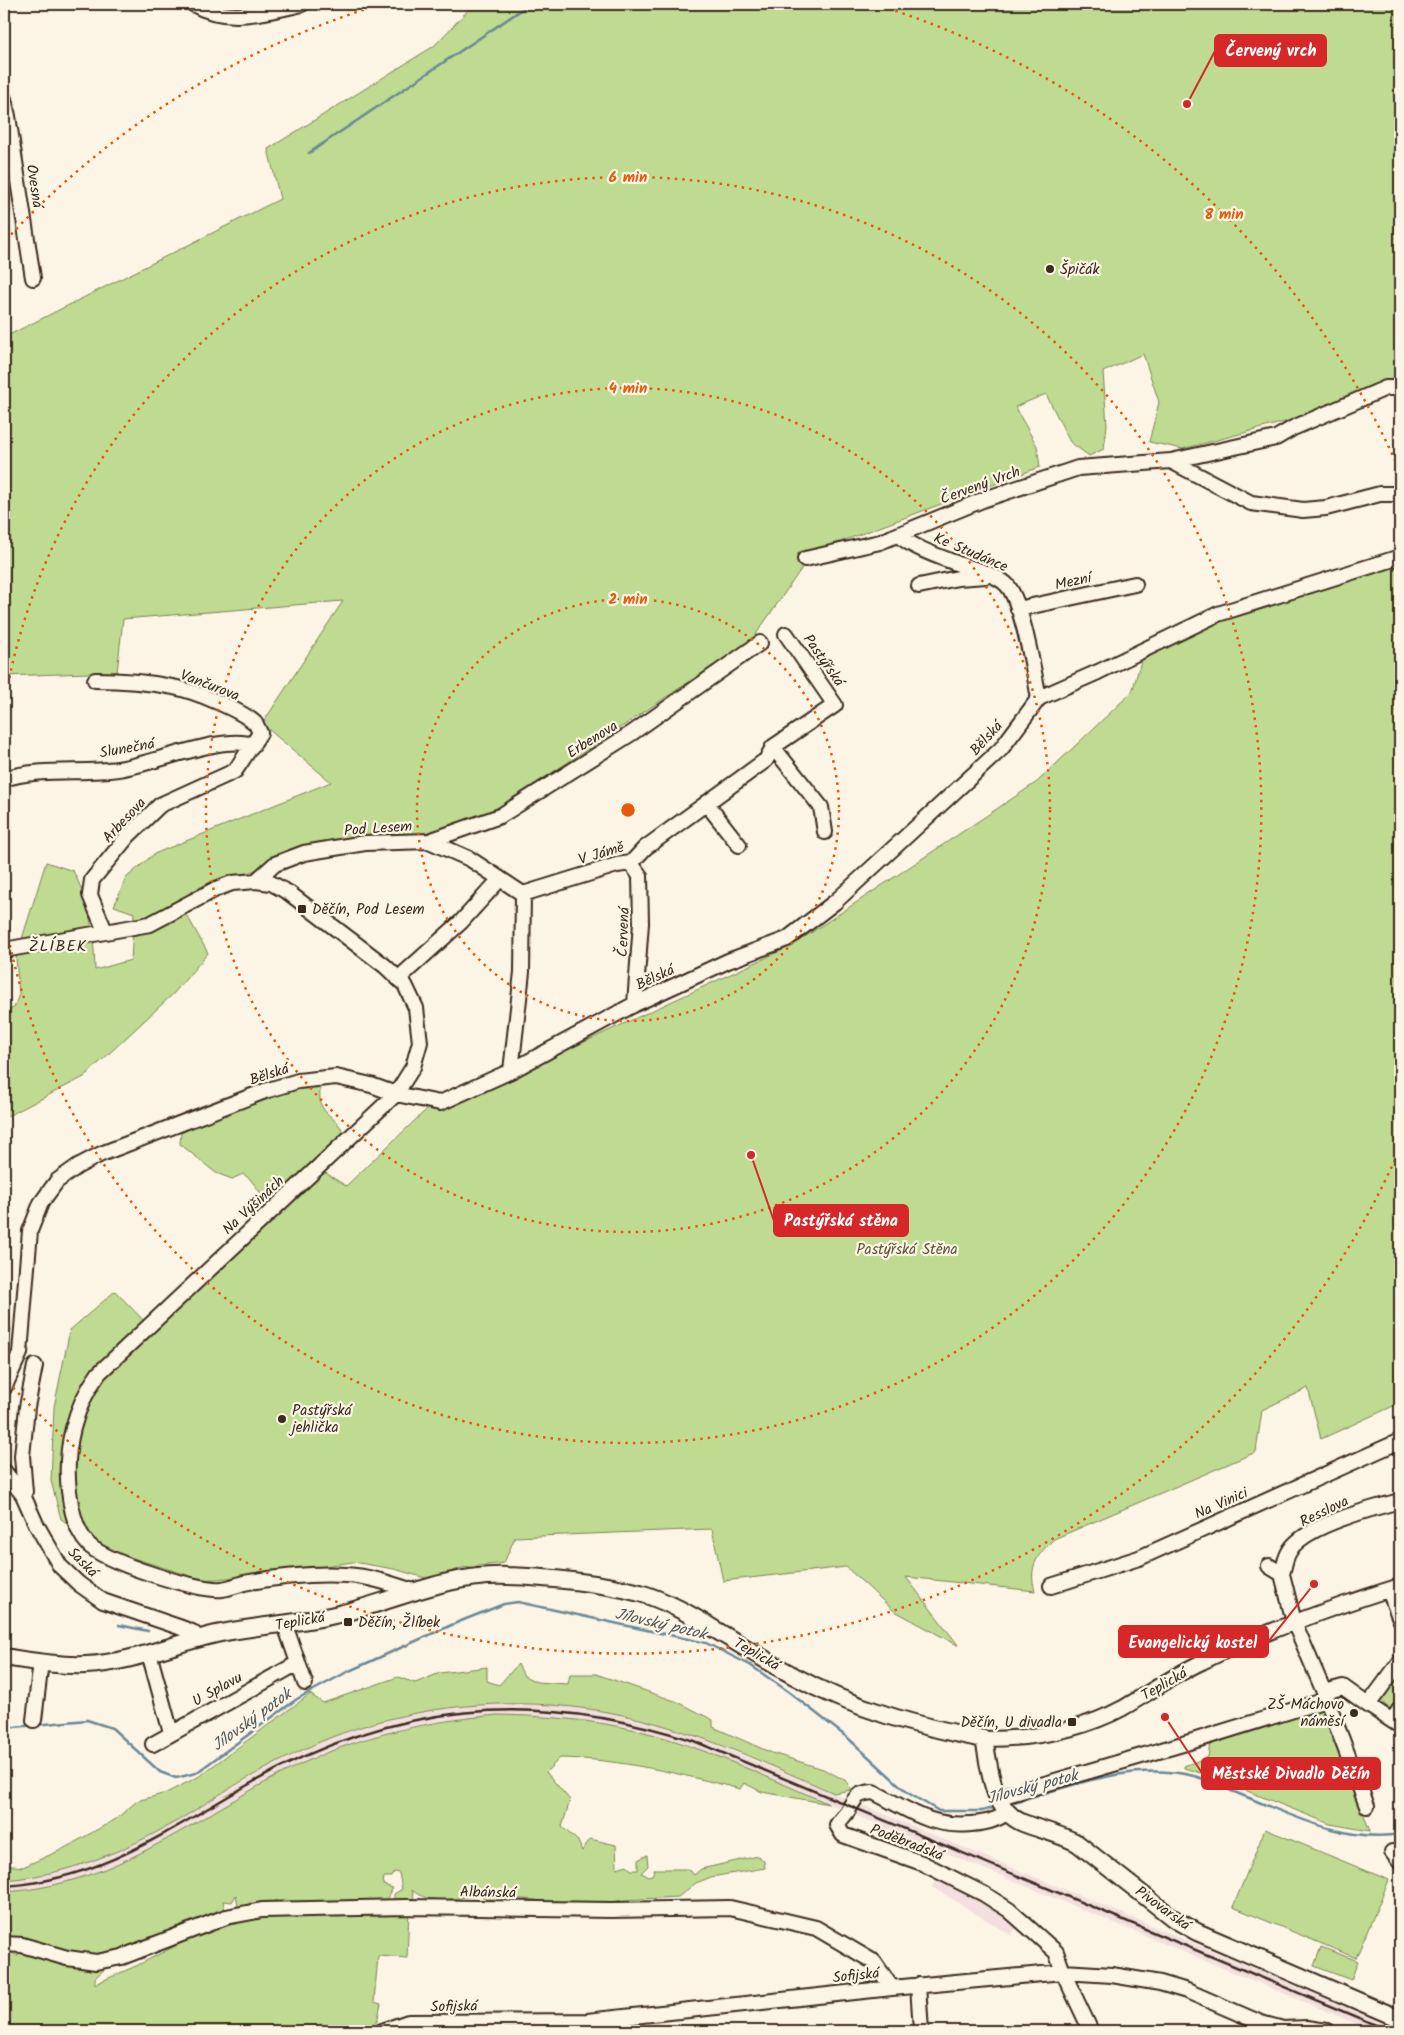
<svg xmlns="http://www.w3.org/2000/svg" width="1404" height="2035" font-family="Kalam,sans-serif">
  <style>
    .built { fill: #f2dfde }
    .green { fill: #bfda91; stroke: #7d8258; fill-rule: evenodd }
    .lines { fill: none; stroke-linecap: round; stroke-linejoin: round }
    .stream { stroke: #698897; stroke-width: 2.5 }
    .minor-casing { stroke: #3b2a1e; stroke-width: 18 }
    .major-casing { stroke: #3b2a1e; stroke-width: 20 }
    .minor { stroke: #fcf5e5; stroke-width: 14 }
    .major { stroke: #fcf5e5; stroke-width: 16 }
    .rail { stroke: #3b2a1e; stroke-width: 2.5 }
    .ring { fill: none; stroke: #e8590c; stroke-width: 2.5; stroke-dasharray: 2.5 5 }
    .poi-dot { fill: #3b2a1e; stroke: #fcf5e5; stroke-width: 2 }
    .labels { text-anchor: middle; stroke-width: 4.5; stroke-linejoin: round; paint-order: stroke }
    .street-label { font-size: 15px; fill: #3b2a1e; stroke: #fcf5e5 }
    .poi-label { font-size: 15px; fill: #3b2a1e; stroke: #fcf5e5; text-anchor: start }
    .park-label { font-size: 15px; fill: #5c563b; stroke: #fcf5e5 }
    .neighbourhood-label { font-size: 16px; letter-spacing: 1px; fill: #3b2a1e; stroke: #fcf5e5 }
    .water-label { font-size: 16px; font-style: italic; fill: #52595b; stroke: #fcf5e5 }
    .centre { fill: #e8590c; stroke: #fcf5e5; stroke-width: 2.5 }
    .ring-label { font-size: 15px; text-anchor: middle; font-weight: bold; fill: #e8590c; stroke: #fcf5e5; stroke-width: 4.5; stroke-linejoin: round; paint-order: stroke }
    .leader { fill: none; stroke: #d62828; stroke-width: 2 }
    .callout-dot { fill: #d62828; stroke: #fcf5e5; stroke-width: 2 }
    .callout { fill: #d62828; stroke: #d62828; stroke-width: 2 }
    .callout-label { font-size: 16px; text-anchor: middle; font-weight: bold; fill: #fff }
  </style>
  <rect width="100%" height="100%" fill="#fcf5e5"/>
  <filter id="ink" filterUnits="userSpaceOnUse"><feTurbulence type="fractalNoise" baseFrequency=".02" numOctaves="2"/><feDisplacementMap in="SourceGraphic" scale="10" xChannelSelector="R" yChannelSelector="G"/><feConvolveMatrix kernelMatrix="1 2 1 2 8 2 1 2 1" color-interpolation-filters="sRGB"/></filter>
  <g filter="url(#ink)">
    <path class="built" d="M 497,1703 L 551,1705 L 597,1710 L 663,1725 L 696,1736 L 1400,2029 L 1400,2031 L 1374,2031 L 692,1747 L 628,1728 L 595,1722 L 550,1717 L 497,1715 L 439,1721 L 386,1732 L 356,1741 L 327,1752 L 274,1777 L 162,1843 L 117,1864 L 74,1880 L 46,1887 L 4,1892 L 4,1880 L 43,1875 L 70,1868 L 129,1846 L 156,1833 L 269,1767 L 322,1741 L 352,1730 L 410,1714 L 438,1709 Z
      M 938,1877 L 998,1910 L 1019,1924 L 1011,1935 L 932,1887 Z"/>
    <path class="green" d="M 474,4 L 1400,4 L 1400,386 L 1311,415 L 1183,449 L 1149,442 L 1159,402 L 1143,354 L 1103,372 L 1107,425 L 1104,449 L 1089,456 L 1070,442 L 1046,394 L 1015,407 L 1037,446 L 1040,467 L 813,552 L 752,640 L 495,811 L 421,835 L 288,857 L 175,902 L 189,919 L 208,953 L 174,993 L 84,1077 L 4,1118 L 4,1011 L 14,1008 L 19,994 L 16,958 L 46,862 L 73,871 C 90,902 94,935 95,970 L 131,960 L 134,913 L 114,906 L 126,878 L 154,854 L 331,782 L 262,724 L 343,601 L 123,619 L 117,672 L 4,676 L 4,335 L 11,334 L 280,199 L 268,149 L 434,46 Z
      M 1400,565 L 1400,1403 L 1321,1439 L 1308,1388 L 1262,1410 L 1256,1452 L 1054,1539 C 1037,1555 1028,1567 1035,1591 L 906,1577 L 959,1646 L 893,1610 L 846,1567 L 723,1581 L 712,1529 L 515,1537 L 504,1563 L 462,1568 L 429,1579 L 394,1569 L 353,1562 L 263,1575 L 203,1580 L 104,1549 L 61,1519 L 51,1481 L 54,1407 L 70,1330 L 115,1291 L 154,1331 L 321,1170 L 346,1186 L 428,1108 L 438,1110 L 791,946 L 1037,782 L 1132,692 L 1141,661 L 1185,635 L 1246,611 Z
      M 302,1087 L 320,1087 C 320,1093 319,1101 322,1107 C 328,1117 343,1123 343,1135 L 272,1200 L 266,1200 L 250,1179 L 243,1174 L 232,1179 L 216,1173 L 180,1144 L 181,1133 L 189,1129 L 267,1098 Z
      M 518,1664 L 524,1676 L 537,1682 L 568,1684 L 570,1674 L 596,1674 L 678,1702 L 713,1720 L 713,1727 L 772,1753 L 823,1769 L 845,1780 L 852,1790 L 834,1793 C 778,1769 723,1743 665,1726 C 554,1692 429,1697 322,1741 C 296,1752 271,1766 246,1779 C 215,1796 187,1817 155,1833 C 108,1858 57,1876 4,1880 L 4,1865 L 23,1867 L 61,1850 L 116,1819 L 137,1801 L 166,1793 L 198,1777 L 310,1694 L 323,1703 L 398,1677 L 415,1683 L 440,1673 L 487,1667 L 487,1681 L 499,1685 Z
      M 1400,1672 L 1400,1701 L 1392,1711 L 1381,1701 Z
      M 1318,1708 L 1325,1713 L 1370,1831 L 1330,1824 L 1207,1775 L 1184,1768 L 1184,1766 L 1208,1757 L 1210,1742 Z
      M 497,1715 C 552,1716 606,1721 659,1736 C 717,1753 773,1780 829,1804 L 762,1792 L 744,1783 L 740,1789 C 681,1774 620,1759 560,1758 L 546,1772 L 570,1800 L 562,1827 L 578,1841 L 582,1851 L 590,1839 L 616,1845 L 617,1868 L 627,1865 L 631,1870 L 638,1870 L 638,1860 L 647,1855 L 648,1866 L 641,1873 L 648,1876 L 652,1875 L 655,1869 L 689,1869 L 694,1875 L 701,1869 L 758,1856 L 764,1861 L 765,1868 L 711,1877 L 696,1883 L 678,1897 L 624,1900 L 606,1903 L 546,1904 C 535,1896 518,1902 506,1896 L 495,1901 L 489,1898 L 482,1897 L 482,1890 L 476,1887 L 476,1895 C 455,1899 429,1905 412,1890 L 414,1897 L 411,1900 L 394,1900 L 394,1894 L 402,1889 L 399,1873 L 394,1872 L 391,1877 L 384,1877 L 383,1885 L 393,1888 L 386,1900 L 356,1900 L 351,1908 L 409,1910 L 407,1958 L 378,1956 L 374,2002 L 381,2004 L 377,2022 L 371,2024 L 366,2031 L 4,2031 L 4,1949 L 18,1956 L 15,1947 L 4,1939 L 4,1892 C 123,1885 201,1811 303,1763 C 365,1734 430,1721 497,1715 ZM 236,1895 L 238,1906 L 245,1911 L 249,1910 L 249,1903 L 267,1905 L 277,1900 L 282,1910 L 219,1917 L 218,1912 L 225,1910 L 223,1901 L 232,1902 ZM 171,1935 L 181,1943 L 138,1965 L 95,1984 L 95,1978 L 106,1968 L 103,1959 Z
      M 1265,1829 L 1389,1880 L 1356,1958 L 1233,1907 Z
      M 1321,1947 L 1358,1961 L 1351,1980 L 1314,1966 Z"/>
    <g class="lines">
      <path class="stream" d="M 309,153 L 530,4
        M 4,1311 L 10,1330
        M 119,1625 L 148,1631
        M 4,1728 L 87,1720 L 112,1728 L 160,1772 L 176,1778 L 196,1773 L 297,1699 L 347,1672 L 456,1623 L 504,1604 L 518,1602 L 706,1643 L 750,1665 L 789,1692 L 849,1739 L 908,1793 L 939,1811 L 982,1811 L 996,1807
        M 1008,1804 C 1068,1787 1131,1761 1194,1776 C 1206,1779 1218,1786 1229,1790 C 1282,1810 1342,1844 1400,1834"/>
      <g class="minor-casing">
        <path id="minor" d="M 193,4 C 227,24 266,12 302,4
          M 4,99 L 8,116 L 33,278
          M 1171,461 L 1276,438 L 1293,428 L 1386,388 L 1400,388
          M 898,535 C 914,548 937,556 956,563 C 972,569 994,573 1006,584 C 1022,599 1034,674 1039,698
          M 805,559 L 880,542 L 985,499 L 1078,468 L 1171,461 L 1251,503 L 1303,510 L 1326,508 L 1380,494 L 1400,494
          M 919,586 L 958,578 L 986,576
          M 1018,609 L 1135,584
          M 95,680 C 121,680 147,682 173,687 C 194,691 239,709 255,723 C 257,725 258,729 260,733 L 235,771 L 160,805 L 128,836 L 92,880 L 90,895 L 105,931
          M 773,747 L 821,807 L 825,832
          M 4,779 C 40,767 81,774 118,769 C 154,764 222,734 253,745
          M 706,803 L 739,845
          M 429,841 L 500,816 L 632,733 L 760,643
          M 631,863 L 640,876 L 641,923 L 635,1004
          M 256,881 L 275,864 L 304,853 L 365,843 L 429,841 L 470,859 L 523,894 L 617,865 L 631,863 L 645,848 L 766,760 L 773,747 L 835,705 L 786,634
          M 4,950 L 150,924 L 216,889 L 232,883 L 256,881 L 271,883 L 289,893 L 385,966 L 405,985 L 416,1008 L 420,1042 L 413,1067 L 396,1094 L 99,1373 C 74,1407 64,1449 69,1491 C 71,1509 75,1530 88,1544 C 102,1561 199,1592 222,1589 C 230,1588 237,1585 244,1583 C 277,1577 313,1573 346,1575 C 368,1576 392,1584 413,1591
          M 399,978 L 461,922 L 500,879
          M 511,1071 L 522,972 L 523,894
          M 4,1388 L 20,1353 L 30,1231 L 41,1203 L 57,1181 L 78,1166 L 101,1154 L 265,1091 L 298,1081 L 336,1077 L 371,1085 L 396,1094 L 440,1103 L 511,1071 L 635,1004 L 728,961 L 787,939 L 835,902 L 1001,749 L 1039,698 L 1098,672 L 1218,614 L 1400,557
          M 4,1471 L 23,1495 L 36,1524 L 60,1566 L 79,1584 L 103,1601 L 179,1627 L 192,1632 L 200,1639
          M 23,1495 L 25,1492 L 22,1456 L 27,1407 L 35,1366
          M 1269,1566 L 1282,1574 L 1294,1622 L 1324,1692 L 1367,1806
          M 1282,1574 C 1284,1568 1285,1558 1289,1552 C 1302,1526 1373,1508 1400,1501
          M 1051,1586 L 1139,1558 L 1400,1441
          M 1389,1590 L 1400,1619
          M 285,1625 L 305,1683
          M 149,1653 L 171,1733
          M 1324,1692 L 1343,1687 L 1368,1705 L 1400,1726
          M 1368,1705 L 1400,1662
          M 34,1720 L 41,1662
          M 1392,1720 L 1400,1709
          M 984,1739 C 1032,1739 1080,1731 1123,1708 C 1149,1693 1174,1675 1202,1662 C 1265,1631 1333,1607 1400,1586
          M 153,1744 L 298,1663
          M 1007,1795 L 1193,1741 L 1326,1700
          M 1007,1813 C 995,1821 985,1823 971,1824 C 930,1828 908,1809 873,1792 C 854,1794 856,1798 847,1812 C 843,1817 840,1820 837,1825 L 843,1835 L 922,1863 L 984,1894 L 1009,1910 L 1056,1952 L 1063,1972 L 1091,2031
          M 1392,1852 L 1400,1862
          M 4,1944 L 22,1945 L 67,1958 L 96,1962 L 122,1957 L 226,1917 L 262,1910 L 406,1907 L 611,1910 L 730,1908 L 816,1928 L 874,1962 L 892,1988
          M 918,1985 L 921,2031
          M 382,2031 L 408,2022 L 587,2021 L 892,1988 L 1063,1972 L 1112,1975 L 1160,1983 L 1187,1991 L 1261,2023 L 1283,2029 L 1307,2028 L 1327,2031"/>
      </g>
      <g class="major-casing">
        <path id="major" d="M 4,1657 C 31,1661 59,1666 86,1665 C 130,1663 173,1644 216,1634 C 258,1625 301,1624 343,1613 C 398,1600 449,1573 508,1576 C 547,1577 602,1583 640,1593 C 667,1601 691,1615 714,1629 C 741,1645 767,1661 794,1676 C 854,1709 917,1726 984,1739 C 990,1768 991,1810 1023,1823 C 1041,1830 1060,1834 1077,1843 L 1174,1919 L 1197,1932 L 1400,2019"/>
      </g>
      <use href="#minor" class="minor"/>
      <use href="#major" class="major"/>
      <path class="rail" d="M 4,1886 C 100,1880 166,1832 246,1786 C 392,1702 535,1689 694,1741 L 1390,2031"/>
    </g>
  </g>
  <g class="ring">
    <circle cx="628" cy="810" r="211"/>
    <circle cx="628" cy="810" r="422"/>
    <path d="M5 700A633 633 0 1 1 5 920"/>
    <path d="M1398 1153A843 843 0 0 1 6 1380M6 240A843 843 0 0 1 382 4M874 4A843 843 0 0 1 1398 467"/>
  </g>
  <g class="poi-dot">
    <circle cx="1050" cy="269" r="5"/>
    <rect x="297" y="904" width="10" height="10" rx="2.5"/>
    <circle cx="282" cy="1419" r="5"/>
    <rect x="343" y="1617" width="10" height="10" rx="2.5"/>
    <circle cx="1354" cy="1713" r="5"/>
    <rect x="1067" y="1717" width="10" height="10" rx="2.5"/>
  </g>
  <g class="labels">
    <g class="street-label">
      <text transform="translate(35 186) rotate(81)" y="5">Ovesná</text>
      <text transform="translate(980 485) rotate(-20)" y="5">Červený Vrch</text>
      <text transform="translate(971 552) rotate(23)" y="5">Ke Studánce</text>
      <text transform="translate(1073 581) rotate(-12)" y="5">Mezní</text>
      <text transform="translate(824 660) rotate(55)" y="5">Pastýřská</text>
      <text transform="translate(210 685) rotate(21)" y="5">Vančurova</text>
      <text transform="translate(986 738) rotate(-48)" y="5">Bělská</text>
      <text transform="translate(592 739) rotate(-32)" y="5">Erbenova</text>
      <text transform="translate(127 748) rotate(-10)" y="5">Slunečná</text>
      <text transform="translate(124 820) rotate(-47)" y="5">Arbesova</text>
      <text transform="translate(378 828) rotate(-4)" y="5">Pod Lesem</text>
      <text transform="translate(601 853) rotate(-17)" y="5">V Jámě</text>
      <text transform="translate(623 932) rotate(-88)" y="5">Červená</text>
      <text transform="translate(655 977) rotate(-25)" y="5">Bělská</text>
      <text transform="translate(269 1074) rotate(-18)" y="5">Bělská</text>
      <text transform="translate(253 1205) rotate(-43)" y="5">Na Výšinách</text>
      <text transform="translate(1221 1503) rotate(-24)" y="5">Na Vinici</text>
      <text transform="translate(1324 1511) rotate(-26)" y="5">Resslova</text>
      <text transform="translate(83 1562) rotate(45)" y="5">Saská</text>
      <text transform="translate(300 1621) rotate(-10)" y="5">Teplická</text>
      <text transform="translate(757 1654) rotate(30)" y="5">Teplická</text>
      <text transform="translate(1164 1684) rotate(-30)" y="5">Teplická</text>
      <text transform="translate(217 1689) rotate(-29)" y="5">U Splavu</text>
      <text transform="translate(907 1842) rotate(21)" y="5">Poděbradská</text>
      <text transform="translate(488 1892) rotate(1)" y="5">Albánská</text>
      <text transform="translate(1163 1908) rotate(36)" y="5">Pivovarská</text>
      <text transform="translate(856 1975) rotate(-6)" y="5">Sofijská</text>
      <text transform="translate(454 2006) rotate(-1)" y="5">Sofijská</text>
    </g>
    <g class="poi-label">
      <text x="1060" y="274">Špičák</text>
      <text x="312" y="914">Děčín, Pod Lesem</text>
      <text x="292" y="1415">Pastýřská<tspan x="292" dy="17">jehlička</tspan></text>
      <text x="358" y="1627">Děčín, Žlíbek</text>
      <text x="1344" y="1709" text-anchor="end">ZŠ Máchovo<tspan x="1344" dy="17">náměsí</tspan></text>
      <text x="1062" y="1727" text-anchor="end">Děčín, U divadla</text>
    </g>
    <g class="park-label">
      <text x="907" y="1254">Pastýřská Stěna</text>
    </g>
    <g class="neighbourhood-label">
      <text x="58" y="951">ŽLÍBEK</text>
    </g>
    <g class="water-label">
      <text transform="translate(661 1623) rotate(13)" y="6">Jílovský potok</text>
      <text transform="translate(251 1719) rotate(-36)" y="6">Jílovský potok</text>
      <text transform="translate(1032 1786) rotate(-15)" y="6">Jílovský potok</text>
    </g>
  </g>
  <circle cx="628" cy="810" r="8" class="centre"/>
  <g class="ring-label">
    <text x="628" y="182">6 min</text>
    <text x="1224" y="219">8 min</text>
    <text x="628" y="393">4 min</text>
    <text x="628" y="604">2 min</text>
  </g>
  <path class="leader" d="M1187 104L1215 51M751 1155L774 1221M1314 1584L1268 1642M1165 1717L1202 1773"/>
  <g class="callout-dot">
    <circle cx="1187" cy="104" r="5"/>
    <circle cx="751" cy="1155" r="5"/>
    <circle cx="1314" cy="1584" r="5"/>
    <circle cx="1165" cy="1717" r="5"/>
  </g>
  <g class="callout">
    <rect x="1215" y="35" width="111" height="31" rx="5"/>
    <rect x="774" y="1205" width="134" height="31" rx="5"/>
    <rect x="1119" y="1626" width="149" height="31" rx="5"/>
    <rect x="1202" y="1758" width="178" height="31" rx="5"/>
  </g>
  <g class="callout-label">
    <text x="1271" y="56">Červený vrch</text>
    <text x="841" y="1226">Pastýřská stěna</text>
    <text x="1193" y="1648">Evangelický kostel</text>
    <text x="1291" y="1779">Městské Divadlo Děčín</text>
  </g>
  <rect width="1404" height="2035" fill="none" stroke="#fcf5e5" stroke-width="20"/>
  <rect x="10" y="10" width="1384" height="2015" fill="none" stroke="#3b2a1e" stroke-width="2" filter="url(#ink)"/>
</svg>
